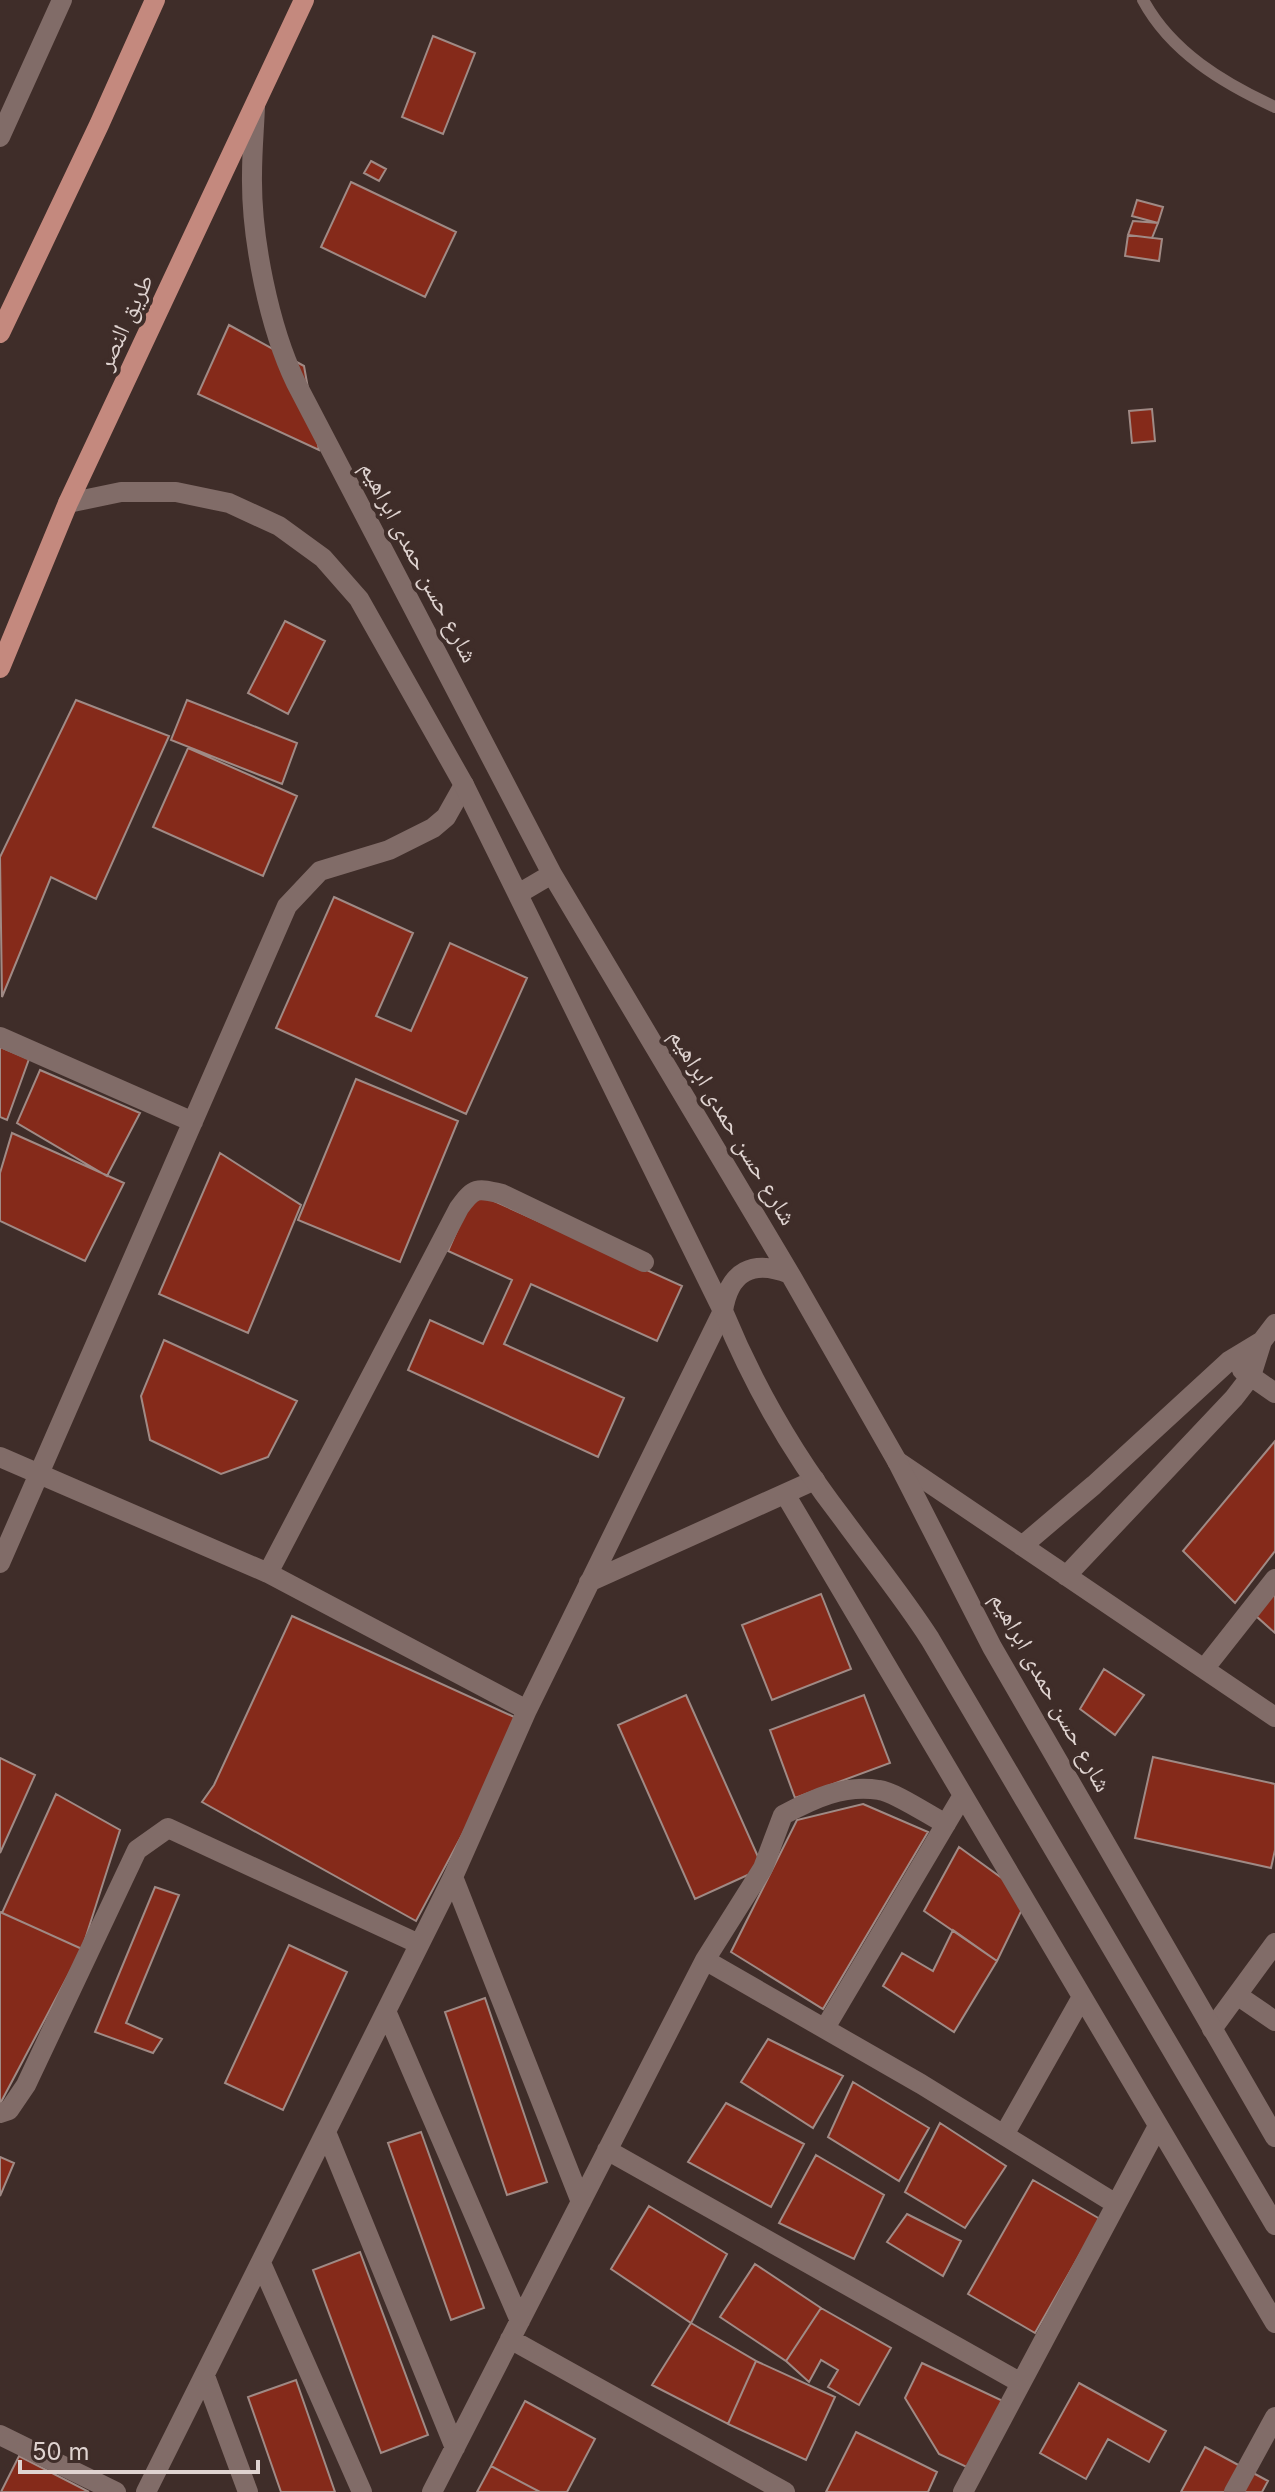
<svg xmlns="http://www.w3.org/2000/svg" width="1275" height="2492" font-family="Inter,'Noto Naskh Arabic',sans-serif">
  <style>
    .building { fill: #852a1a; stroke: #a08a85; stroke-width: 2 }
    .lines { fill: none; stroke-linecap: round; stroke-linejoin: round }
    .service { stroke: #816c68; stroke-width: 12 }
    .minor { stroke: #816c68; stroke-width: 20 }
    .secondary { stroke: #816c68; stroke-width: 20 }
    .primary { stroke: #c4897e; stroke-width: 20 }
    .labels { text-anchor: middle; stroke-width: 8; stroke-linejoin: round; paint-order: stroke }
    .street-label { font-size: 24px; fill: #dfd3d0; stroke: #3f2d29 }
  </style>
  <rect width="100%" height="100%" fill="#3f2d29"/>
  <path class="building" d="M 433,36 L 475,53 L 443,134 L 402,117 Z
    M 371,161 L 386,169 L 379,181 L 364,173 Z
    M 351,182 L 456,232 L 425,297 L 321,247 Z
    M 1137,200 L 1163,207 L 1158,223 L 1132,216 Z
    M 1133,221 L 1158,223 L 1152,238 L 1128,235 Z
    M 1128,235 L 1162,239 L 1159,261 L 1125,256 Z
    M 229,325 L 304,366 L 319,450 L 198,394 Z
    M 1152,409 L 1155,441 L 1132,443 L 1129,411 Z
    M 285,621 L 325,641 L 288,714 L 248,693 Z
    M 76,700 L 169,736 L 96,899 L 51,877 L 2,997 L 0,857 Z
    M 187,700 L 297,743 L 282,784 L 171,740 Z
    M 188,748 L 297,796 L 263,876 L 153,827 Z
    M 334,897 L 413,933 L 376,1016 L 411,1031 L 450,943 L 527,978 L 466,1114 L 276,1028 Z
    M 0,1047 L 29,1059 L 7,1120 L 0,1117 Z
    M 40,1070 L 140,1113 L 107,1176 L 17,1123 Z
    M 356,1079 L 458,1121 L 400,1262 L 298,1220 Z
    M 12,1133 L 124,1183 L 85,1261 L 0,1221 L 0,1173 Z
    M 220,1153 L 301,1205 L 248,1333 L 159,1294 Z
    M 474,1192 L 682,1286 L 657,1341 L 531,1284 L 504,1344 L 624,1398 L 598,1457 L 408,1370 L 430,1320 L 483,1344 L 512,1280 L 448,1251 Z
    M 164,1340 L 297,1401 L 268,1457 L 221,1474 L 150,1440 L 141,1396 Z
    M 1275,1441 L 1275,1551 L 1235,1603 L 1183,1551 Z
    M 1275,1591 L 1275,1633 L 1256,1616 Z
    M 821,1594 L 851,1669 L 772,1700 L 742,1625 Z
    M 292,1616 L 523,1721 L 416,1921 L 202,1802 L 214,1785 Z
    M 1104,1669 L 1144,1695 L 1115,1735 L 1080,1709 Z
    M 686,1695 L 763,1868 L 695,1899 L 618,1725 Z
    M 864,1695 L 890,1763 L 795,1798 L 770,1730 Z
    M 1153,1757 L 1275,1784 L 1275,1850 L 1271,1868 L 1135,1838 Z
    M 0,1758 L 35,1775 L 0,1853 Z
    M 56,1794 L 120,1830 L 82,1949 L 2,1913 Z
    M 863,1804 L 928,1832 L 823,2009 L 731,1952 L 797,1820 Z
    M 959,1847 L 1028,1897 L 997,1961 L 924,1911 Z
    M 155,1887 L 179,1895 L 126,2023 L 162,2039 L 153,2053 L 95,2032 Z
    M 0,1912 L 82,1949 L 0,2104 Z
    M 953,1930 L 997,1961 L 954,2032 L 883,1986 L 902,1953 L 933,1971 Z
    M 289,1945 L 347,1972 L 283,2110 L 225,2083 Z
    M 485,1998 L 547,2182 L 507,2195 L 445,2012 Z
    M 768,2039 L 843,2076 L 813,2128 L 741,2082 Z
    M 853,2082 L 929,2128 L 899,2181 L 828,2137 Z
    M 726,2103 L 804,2144 L 771,2207 L 688,2162 Z
    M 940,2123 L 1006,2166 L 965,2228 L 905,2192 Z
    M 421,2132 L 484,2308 L 451,2320 L 388,2143 Z
    M 816,2155 L 884,2195 L 854,2259 L 779,2223 Z
    M 0,2157 L 14,2163 L 0,2196 Z
    M 1033,2180 L 1100,2219 L 1035,2333 L 968,2294 Z
    M 649,2206 L 727,2254 L 691,2323 L 611,2269 Z
    M 907,2214 L 961,2241 L 943,2276 L 887,2242 Z
    M 360,2252 L 428,2435 L 381,2453 L 313,2270 Z
    M 755,2264 L 821,2308 L 786,2361 L 720,2317 Z
    M 821,2308 L 891,2348 L 859,2405 L 828,2387 L 838,2370 L 821,2360 L 809,2382 L 786,2361 Z
    M 691,2323 L 756,2361 L 728,2424 L 652,2385 Z
    M 756,2361 L 835,2397 L 806,2460 L 728,2424 Z
    M 922,2363 L 1005,2402 L 973,2470 L 939,2454 L 905,2398 Z
    M 296,2380 L 335,2492 L 281,2492 L 248,2397 Z
    M 1079,2383 L 1166,2431 L 1149,2462 L 1108,2439 L 1086,2479 L 1040,2453 Z
    M 525,2401 L 595,2439 L 567,2492 L 540,2492 L 491,2466 Z
    M 856,2432 L 937,2472 L 928,2492 L 826,2492 Z
    M 1205,2447 L 1268,2481 L 1262,2492 L 1181,2492 Z
    M 19,2456 L 89,2492 L 1,2492 Z
    M 491,2466 L 540,2492 L 477,2492 Z"/>
  <g class="lines">
    <path class="service" d="M 1143,0 C 1171,52 1223,83 1275,107"/>
    <path class="minor" d="M 0,137 L 62,0
      M 0,1037 L 193,1122
      M 1242,1370 L 1275,1393
      M 0,1457 L 268,1573 L 527,1710
      M 897,1461 L 1275,1717
      M 785,1494 L 1275,2323
      M 1022,1546 L 1094,1485 L 1229,1361 L 1262,1341
      M 0,1563 L 287,906 L 320,871 L 389,850 L 433,828 L 446,817 L 464,785
      M 268,1573 L 459,1208 C 474,1187 477,1188 502,1194 L 644,1262
      M 1066,1576 L 1234,1398 L 1251,1376 L 1262,1341 L 1275,1324
      M 589,1582 L 815,1480
      M 1204,1669 L 1275,1579
      M 453,1877 L 581,2202
      M 705,1960 L 921,2084 L 1116,2204
      M 1237,1995 L 1275,2021
      M 386,2011 L 520,2321
      M 825,2028 L 963,1795
      M 1212,2029 L 1275,1943
      M 0,2113 L 9,2110 L 26,2085 L 137,1850 L 168,1828 L 419,1944
      M 326,2132 L 455,2448
      M 1004,2135 L 1082,1997
      M 607,2150 L 1021,2383
      M 261,2263 L 362,2492
      M 510,2339 L 785,2492
      M 205,2376 L 248,2492
      M 0,2435 L 116,2492
      M 146,2492 L 453,1877 L 527,1710 L 723,1311
      M 432,2492 L 705,1960 L 763,1868 L 783,1815 C 813,1799 844,1784 879,1790 C 895,1792 930,1816 946,1824
      M 963,2492 L 1158,2126
      M 1234,2492 L 1275,2417"/>
    <path class="secondary" d="M 255,107 C 254,130 252,152 252,175 C 251,238 269,327 296,383 L 552,874 L 790,1274 L 897,1461 L 992,1647 L 1275,2137
      M 68,503 L 121,492 L 176,492 L 229,503 L 279,526 L 323,558 L 359,599 L 464,785 L 723,1311 C 753,1384 795,1457 843,1519 C 872,1559 903,1597 930,1639 L 1275,2225
      M 518,894 L 552,874
      M 723,1311 C 729,1271 753,1259 790,1274"/>
    <path class="primary" d="M 0,333 L 99,125 L 155,0
      M 0,668 L 68,503 L 304,0"/>
  </g>
  <g class="labels">
    <g class="street-label">
      <text transform="translate(125 322) rotate(-65)" y="8">طريق النصر</text>
      <text transform="translate(419 562) rotate(62)" y="8">شارع حسن حمدى ابراهيم</text>
      <text transform="translate(733 1127) rotate(59)" y="8">شارع حسن حمدى ابراهيم</text>
      <text transform="translate(1051 1692) rotate(61)" y="8">شارع حسن حمدى ابراهيم</text>
    </g>
  </g>
  <path d="M20 2460v12h238v-12" fill="none" stroke="#dfd3d0" stroke-width="4"/>
  <text x="32" y="2460" font-size="24" fill="#dfd3d0" stroke="#3f2d29" stroke-width="6" paint-order="stroke">50 m</text>
</svg>
